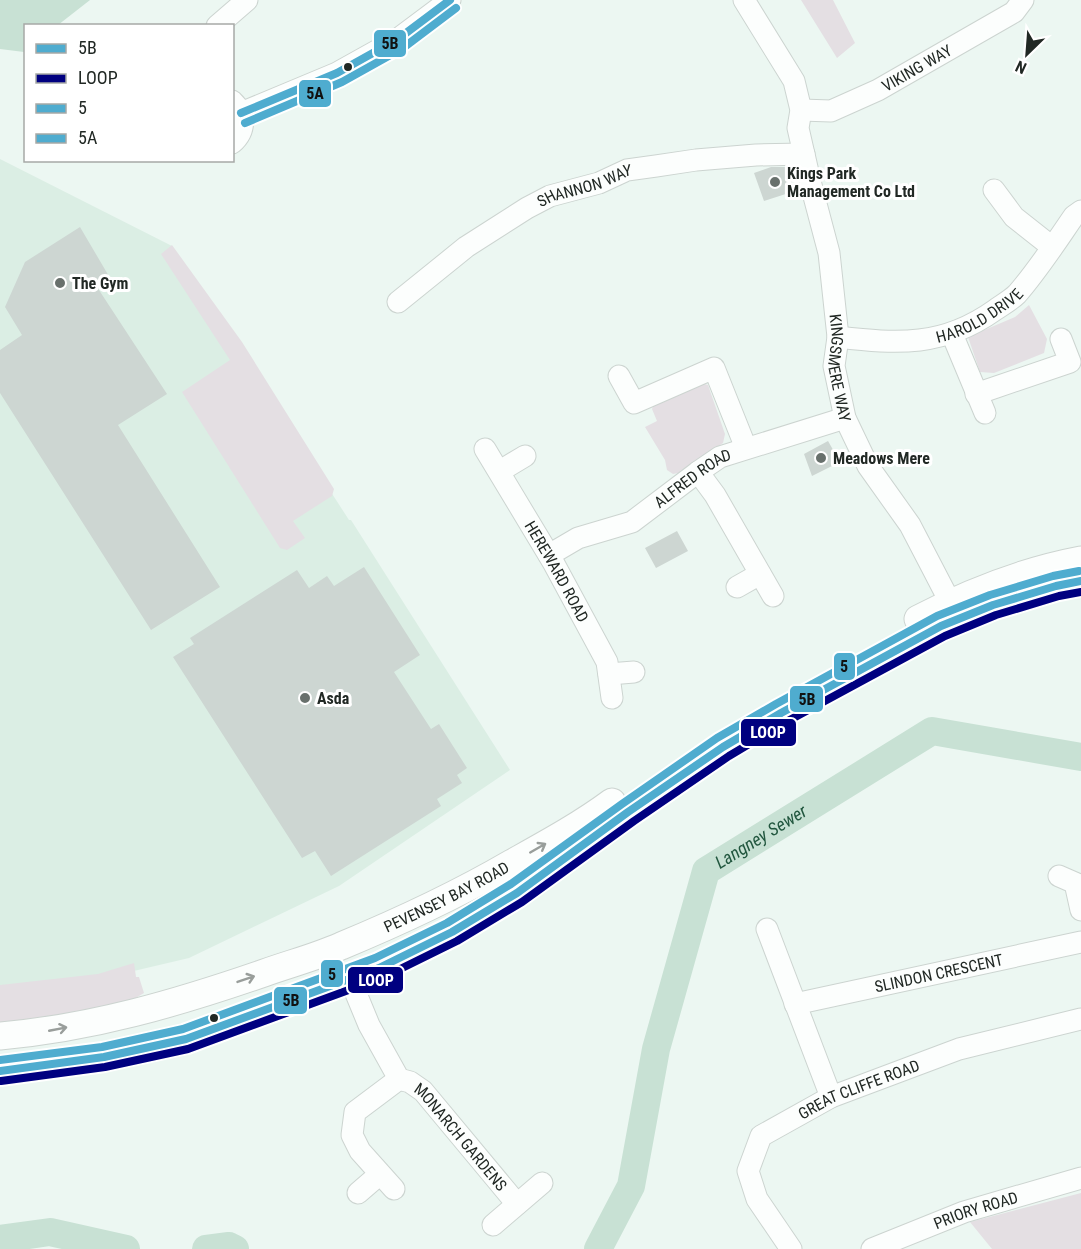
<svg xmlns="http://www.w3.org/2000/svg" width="1081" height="1249" font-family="'Roboto Condensed',sans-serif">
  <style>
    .built { fill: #dbeee4 }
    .green { fill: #e4dfe3 }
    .water { fill: #c8e1d4 }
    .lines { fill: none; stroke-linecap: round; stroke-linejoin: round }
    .river { stroke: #c8e1d4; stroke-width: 28 }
    .building { fill: #cdd6d2 }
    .minor-casing { stroke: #ccd4d0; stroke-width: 23 }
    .major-casing { stroke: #ccd4d0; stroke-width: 29 }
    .minor { stroke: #fcfefd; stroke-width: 21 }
    .major { stroke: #fcfefd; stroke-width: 27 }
    .bus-1-casing { stroke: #fff; stroke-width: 12 }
    .bus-2-casing { stroke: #fff; stroke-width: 12 }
    .bus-3-casing { stroke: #fff; stroke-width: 12 }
    .bus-4-casing { stroke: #fff; stroke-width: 12 }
    .bus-1 { stroke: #4faccf; stroke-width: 8 }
    .bus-2 { stroke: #000080; stroke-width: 8 }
    .bus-3 { stroke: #4faccf; stroke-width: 8 }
    .bus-4 { stroke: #4faccf; stroke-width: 8 }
    .oneway { stroke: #999e9b }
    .bus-dot { fill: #212824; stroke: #fff; stroke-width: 2 }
    .poi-dot { fill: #68706c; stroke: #fff; stroke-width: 2 }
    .labels { text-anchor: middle; stroke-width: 6; stroke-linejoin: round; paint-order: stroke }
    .street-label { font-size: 16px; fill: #212824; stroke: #fff }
    .poi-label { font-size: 16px; font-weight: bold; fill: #212824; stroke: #fff; text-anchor: start }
    .water-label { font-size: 18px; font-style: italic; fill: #22573f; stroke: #fff }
    .line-badge { stroke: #fff; stroke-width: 2 }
    .badge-label { font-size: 16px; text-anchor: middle; font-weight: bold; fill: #fff }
    .pale-badge-label { font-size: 16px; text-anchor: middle; font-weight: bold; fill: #111 }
  </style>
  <rect width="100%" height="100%" fill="#ecf7f2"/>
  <path class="built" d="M 0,159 L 172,246 L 349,520 L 351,520 L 510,770 L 339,886 L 189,958 L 70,986 L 0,991 Z"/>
  <path class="green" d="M 801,0 L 833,0 L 855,43 L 837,58 Z
    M 172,245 L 242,342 L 334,489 L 332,496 L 293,521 L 305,538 L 287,550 L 280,548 L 182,392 L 230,360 L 161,254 Z
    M 1029,305 L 1047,339 L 1044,353 L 994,373 L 980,372 L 968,337 L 1015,317 Z
    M 701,383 L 708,385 L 725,434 L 723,443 L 678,473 L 673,474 L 667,470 L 665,460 L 645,427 L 657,421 L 652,409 L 655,401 Z
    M 134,963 L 136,977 L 139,977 L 144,993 L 122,1006 L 0,1028 L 0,985 L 98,974 Z
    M 1081,1193 L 1081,1249 L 992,1249 L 970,1222 Z"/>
  <path class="water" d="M 0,0 L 90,0 L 58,25 L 26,26 L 25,51 L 24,52 L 0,49 Z"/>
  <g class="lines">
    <g class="river">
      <path d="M 0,1239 L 50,1232 L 126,1249"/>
      <path d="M 206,1249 L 229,1246 L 235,1249"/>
      <path id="s1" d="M 598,1249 L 631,1186 L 656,1049 L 706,871 L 932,731 L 1081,757"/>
    </g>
  </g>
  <path class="building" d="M 771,167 L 787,167 L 795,191 L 764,201 L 754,173 Z
    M 80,227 L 110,278 L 97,287 L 167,394 L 118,425 L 220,587 L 151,630 L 0,393 L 0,350 L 22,335 L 5,307 L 25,262 Z
    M 828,441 L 840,462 L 812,476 L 804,454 Z
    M 677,531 L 688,551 L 656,568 L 645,548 Z
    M 364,567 L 420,655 L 394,672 L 431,729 L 439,724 L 467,768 L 457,775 L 462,783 L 437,799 L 441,806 L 331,876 L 315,851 L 302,858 L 173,657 L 194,644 L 190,638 L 297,570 L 309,588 L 327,576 L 334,586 Z"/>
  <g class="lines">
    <g class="minor-casing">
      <g id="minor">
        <path id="s2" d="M 744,0 L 794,81 L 801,110 L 798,128 L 811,185 L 829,253 L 838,337 L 834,366 L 845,418 L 868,466 L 910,525 L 950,602"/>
        <path d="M 217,26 L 247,0"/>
        <path d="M 232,101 C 246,114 246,131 232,143"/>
        <path id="s3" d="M 801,110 L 831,111 L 878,90 L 1014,12 L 1023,0"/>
        <path d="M 241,113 L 337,73 L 398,39 L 450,0"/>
        <path d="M 994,190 L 1014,217 L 1052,247"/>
        <path id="s4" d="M 398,302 L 466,247 L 527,208 L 550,196 L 599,183 L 627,170 L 656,166 L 696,160 L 756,155 L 804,154"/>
        <path d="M 952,334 L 985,413"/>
        <path id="s5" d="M 838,337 C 898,344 943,347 995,310 C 1002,305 1011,300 1017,294 C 1038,270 1056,242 1074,216 L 1081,211"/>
        <path d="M 619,376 L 634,403 L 714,368 L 746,448"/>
        <path d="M 976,394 L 1070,362 L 1061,339"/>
        <path id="s6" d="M 485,449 L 553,562 L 607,662 L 612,698"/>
        <path d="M 500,471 L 525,456"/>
        <path d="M 698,472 L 715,495 L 773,596"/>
        <path id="s7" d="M 549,555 L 578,538 L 632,522 L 698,472 L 720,457 L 845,418"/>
        <path d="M 737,587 L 760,574"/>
        <path d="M 609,674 L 634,672"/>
        <path d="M 1059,876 L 1075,883 L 1081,910"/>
        <path d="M 767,929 L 831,1097"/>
        <path id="s8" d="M 350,979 L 369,1025 L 399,1079 L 410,1082 L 423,1091 L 517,1204"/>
        <path id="s9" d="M 795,1004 L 1081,942"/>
        <path d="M 394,1189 L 360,1151 L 352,1135 L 355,1112 L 399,1079"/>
        <path d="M 358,1193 L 380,1174"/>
        <path d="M 493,1225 L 542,1183"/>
        <path id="s10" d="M 791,1249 L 757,1199 L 748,1171 L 761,1136 L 831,1097 L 959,1049 L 1081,1019"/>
        <path id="s11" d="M 872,1249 L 964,1212 L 1081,1178"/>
      </g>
    </g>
    <g class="major-casing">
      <g id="major">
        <path d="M 918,619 C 970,592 1023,571 1081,560"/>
        <path id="s12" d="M 0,1036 C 92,1028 177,1003 264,973 C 289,964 316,957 341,946 C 399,922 457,895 512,863 C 546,844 581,825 612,802"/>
        <path d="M 0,1071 L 104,1057 L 186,1039 L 379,968 L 452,932 L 517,893 L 628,812 L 723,747 L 781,713 L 941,626 L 993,605 L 1056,586 L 1081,581"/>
      </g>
    </g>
    <use href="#minor" class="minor"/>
    <use href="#major" class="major"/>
    <g class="bus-1-casing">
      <path id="bus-1" d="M 241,113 L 337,73 L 398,39 L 450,0
        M 0,1071 L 104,1057 L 186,1039 L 379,968 L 452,932 L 517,893 L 628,812 L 723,747 L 781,713 L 941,626 L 993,605 L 1056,586 L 1081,581"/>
    </g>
    <g class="bus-2-casing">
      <path id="bus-2" d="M 1,1081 L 105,1067 L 188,1049 L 384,977 L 457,941 L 522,902 L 634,821 L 729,756 L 786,722 L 945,636 L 996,615 L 1059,596 L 1081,592"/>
    </g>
    <g class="bus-3-casing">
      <path id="bus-3" d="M 0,1060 L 102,1047 L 183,1029 L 375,958 L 447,923 L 511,884 L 622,804 L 717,738 L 776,704 L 937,616 L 990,595 L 1053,576 L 1079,571"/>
    </g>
    <g class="bus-4-casing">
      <path id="bus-4" d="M 245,123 L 342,82 L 403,48 L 456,8"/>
    </g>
    <use href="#bus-1" class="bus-1"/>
    <use href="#bus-2" class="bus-2"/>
    <use href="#bus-3" class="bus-3"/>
    <use href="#bus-4" class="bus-4"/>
  </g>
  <defs><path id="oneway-shaft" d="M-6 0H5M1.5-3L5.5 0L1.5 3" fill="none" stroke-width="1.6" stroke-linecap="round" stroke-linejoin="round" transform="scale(1.5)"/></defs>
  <g class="oneway">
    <use href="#oneway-shaft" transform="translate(538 848) rotate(-30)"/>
    <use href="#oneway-shaft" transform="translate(246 979) rotate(-19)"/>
    <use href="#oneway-shaft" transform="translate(58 1029) rotate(-11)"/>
  </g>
  <g class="bus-dot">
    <circle cx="348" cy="67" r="5"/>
    <circle cx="214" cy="1018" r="5"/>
  </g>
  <g class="poi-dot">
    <circle cx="775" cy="182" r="6"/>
    <circle cx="60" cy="283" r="6"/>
    <circle cx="821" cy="458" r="6"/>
    <circle cx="305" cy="698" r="6"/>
  </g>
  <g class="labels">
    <g class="street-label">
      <text dy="6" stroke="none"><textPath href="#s3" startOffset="126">VIKING WAY</textPath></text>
      <text dy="6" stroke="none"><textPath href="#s4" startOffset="222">SHANNON WAY</textPath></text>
      <text dy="6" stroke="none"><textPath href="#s5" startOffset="147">HAROLD DRIVE</textPath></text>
      <text dy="6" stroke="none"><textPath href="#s2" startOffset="388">KINGSMERE WAY</textPath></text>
      <text dy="6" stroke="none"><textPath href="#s7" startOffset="165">ALFRED ROAD</textPath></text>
      <text dy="6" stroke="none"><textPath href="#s6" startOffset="142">HEREWARD ROAD</textPath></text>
      <text dy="6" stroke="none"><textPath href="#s12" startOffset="470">PEVENSEY BAY ROAD</textPath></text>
      <text dy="6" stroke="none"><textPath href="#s9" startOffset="147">SLINDON CRESCENT</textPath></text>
      <text dy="6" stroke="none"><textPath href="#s10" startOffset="236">GREAT CLIFFE ROAD</textPath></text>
      <text dy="6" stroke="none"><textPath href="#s8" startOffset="198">MONARCH GARDENS</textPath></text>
      <text dy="6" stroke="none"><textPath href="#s11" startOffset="111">PRIORY ROAD</textPath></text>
    </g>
    <g class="poi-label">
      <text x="787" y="179">Kings Park<tspan x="787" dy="18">Management Co Ltd</tspan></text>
      <text x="72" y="289">The Gym</text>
      <text x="833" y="464">Meadows Mere</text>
      <text x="317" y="704">Asda</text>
    </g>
    <g class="water-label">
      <text dy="6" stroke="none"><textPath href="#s1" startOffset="460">Langney Sewer</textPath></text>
    </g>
  </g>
  <g class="line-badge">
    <rect x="373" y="29" width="34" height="29" rx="6" fill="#4faccf"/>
    <rect x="298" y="79" width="34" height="29" rx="6" fill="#4faccf"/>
    <rect x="833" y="652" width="23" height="29" rx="6" fill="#4faccf"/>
    <rect x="789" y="685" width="35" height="28" rx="6" fill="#4faccf"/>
    <rect x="740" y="718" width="57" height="29" rx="6" fill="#000080"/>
    <rect x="320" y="959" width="24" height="29" rx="6" fill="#4faccf"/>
    <rect x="347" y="966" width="57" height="28" rx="6" fill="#000080"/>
    <rect x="273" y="986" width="35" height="29" rx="6" fill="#4faccf"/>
  </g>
  <g class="badge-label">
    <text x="768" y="738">LOOP</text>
    <text x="376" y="986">LOOP</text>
  </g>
  <g class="pale-badge-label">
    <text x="390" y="49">5B</text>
    <text x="315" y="99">5A</text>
    <text x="844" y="672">5</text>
    <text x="807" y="705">5B</text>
    <text x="332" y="980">5</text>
    <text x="291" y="1006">5B</text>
  </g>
  <rect x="24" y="24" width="210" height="138" fill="#ffffff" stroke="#a6a9a7" stroke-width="1.5"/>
  <rect x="36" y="44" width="30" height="9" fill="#4faccf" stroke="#a6a9a7" stroke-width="1.5"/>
  <text x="78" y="54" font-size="18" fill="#212824">5B</text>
  <rect x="36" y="74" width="30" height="9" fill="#000080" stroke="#a6a9a7" stroke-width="1.5"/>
  <text x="78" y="84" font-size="18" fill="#212824">LOOP</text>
  <rect x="36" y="104" width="30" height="9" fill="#4faccf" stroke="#a6a9a7" stroke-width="1.5"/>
  <text x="78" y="114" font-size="18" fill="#212824">5</text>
  <rect x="36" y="134" width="30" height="9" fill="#4faccf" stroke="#a6a9a7" stroke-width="1.5"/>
  <text x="78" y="144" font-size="18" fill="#212824">5A</text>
  <g transform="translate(1027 54) rotate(205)" stroke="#ffffff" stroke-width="4.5" paint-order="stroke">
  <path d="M0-4.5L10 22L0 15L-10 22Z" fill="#212824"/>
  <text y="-9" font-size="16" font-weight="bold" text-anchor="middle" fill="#212824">N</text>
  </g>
</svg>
